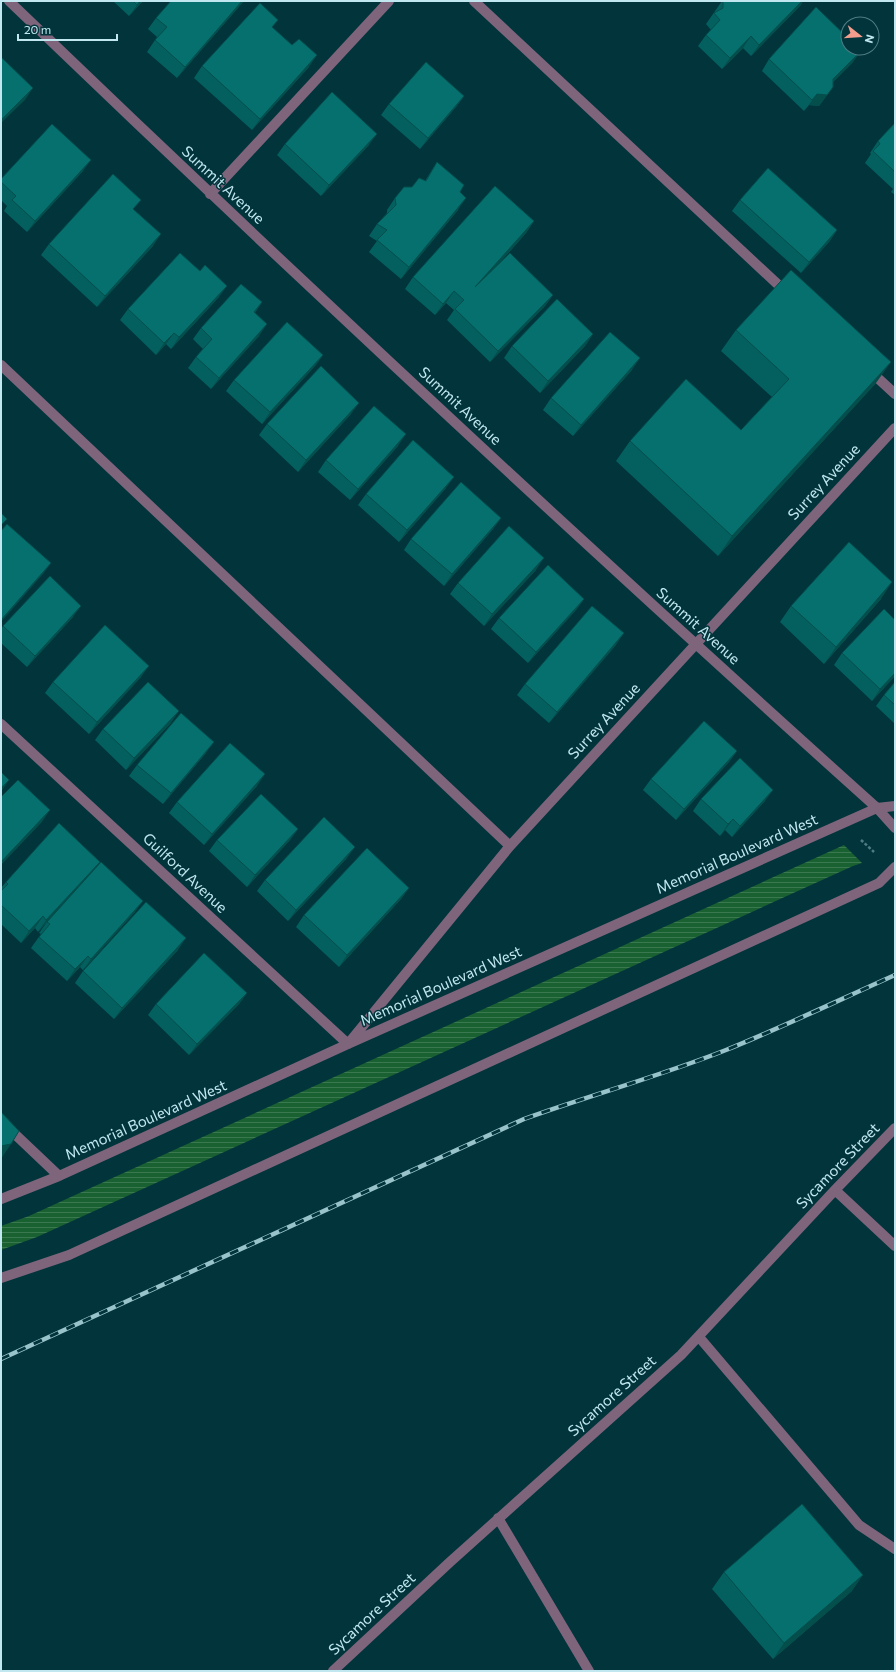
<svg xmlns="http://www.w3.org/2000/svg" width="896" height="1672" font-family="Commissioner,sans-serif">
  <style>
    .water { fill: url(#water-rules) }
    .lines { fill: none; stroke-linecap: round; stroke-linejoin: round }
    .path { stroke: #4f7c84; stroke-width: 2.5; stroke-dasharray: 3 2; stroke-linecap: butt }
    .minor { stroke: #7f657b; stroke-width: 10 }
    .rail-casing { stroke: #99c3cb; stroke-width: 4.5 }
    .rail { stroke: #02343c; stroke-width: 3; stroke-dasharray: 9; stroke-linecap: butt }
    .wall { fill: #04605e }
    .shaded-wall { fill: #044e4c }
    .building { fill: #05706d; stroke: #044e4c }
    .labels { text-anchor: middle; stroke-width: 3; stroke-linejoin: round; paint-order: stroke }
    .street-label { font-size: 15px; fill: #c1e8f0; stroke: #02343c }
  </style>
  <defs>
    <pattern id="water-rules" width="6" height="5" patternUnits="userSpaceOnUse"><rect width="6" height="5" fill="#1a6132"/><path d="M0 2.5h6" fill="none" stroke="#3a7850"/></pattern>
  </defs>
  <rect width="100%" height="100%" fill="#02343c"/>
  <path class="water" d="M 844,845 L 862,863 L 853,866 L 37,1237 L 1,1250 L 1,1226 L 29,1216 Z"/>
  <g class="lines">
    <path class="path" d="M 861,840 L 874,852"/>
    <path class="minor" d="M 9,1 C 294,275 583,544 877,808 L 895,828
      M 474,1 L 787,293
      M 210,194 L 389,1
      M 1,365 L 510,846
      M 869,370 L 895,394
      M 1,724 L 348,1044 L 510,846 L 895,428
      M 1,1121 L 59,1176
      M 835,1190 L 895,1246
      M 1,1199 L 59,1176 L 348,1044 L 877,808 L 895,806
      M 1,1278 L 69,1255 L 879,883 L 895,867
      M 699,1337 L 859,1525 L 895,1549
      M 498,1518 L 589,1671
      M 333,1671 L 450,1562 L 681,1355 L 835,1190 L 895,1128"/>
    <g class="rail-casing">
      <path id="rail" d="M 1,1359 L 524,1119 C 591,1095 660,1076 726,1050 C 783,1027 839,1000 895,975"/>
    </g>
    <use href="#rail" class="rail"/>
  </g>
  <path class="wall" d="M 113,1 L 143,1 L 129,16 Z
    M 171,1 L 244,1 L 177,78 L 147,52 L 157,37 L 148,29 L 156,18 Z
    M 722,1 L 803,1 L 800,6 L 751,56 L 743,48 L 722,69 L 698,46 L 706,35 L 711,30 L 706,24 Z
    M 273,28 L 309,67 L 252,130 L 194,78 L 202,66 Z
    M 769,59 L 853,62 L 833,82 L 833,87 L 825,98 L 819,106 L 809,105 L 804,111 L 762,71 Z
    M 464,96 L 456,107 L 420,149 L 381,115 L 389,104 Z
    M 895,123 L 895,195 L 891,192 L 893,189 L 865,163 L 871,154 L 870,153 L 878,141 Z
    M 285,144 L 369,145 L 321,196 L 277,155 Z
    M 437,162 L 460,192 L 458,210 L 401,279 L 369,252 L 377,241 L 369,236 L 377,224 L 387,213 L 387,210 L 395,198 L 425,181 Z
    M 83,171 L 27,232 L 4,211 L 7,206 L 1,200 L 1,179 Z
    M 740,200 L 837,230 L 829,242 L 801,273 L 732,211 Z
    M 134,210 L 153,246 L 97,307 L 41,255 L 49,244 Z
    M 534,221 L 526,233 L 496,267 L 553,295 L 545,306 L 490,362 L 447,320 L 454,310 L 446,303 L 435,315 L 405,289 L 413,277 Z
    M 219,297 L 171,349 L 166,344 L 156,355 L 120,320 L 128,309 Z
    M 262,302 L 255,313 L 259,336 L 211,389 L 188,368 L 196,357 L 203,349 L 193,339 L 201,328 Z
    M 736,330 L 876,383 L 718,556 L 616,461 L 630,441 L 741,430 L 772,397 L 721,351 Z
    M 593,334 L 585,346 L 540,393 L 504,358 L 512,346 Z
    M 323,355 L 315,366 L 262,424 L 226,391 L 234,380 Z
    M 632,370 L 573,436 L 543,410 L 551,398 Z
    M 351,414 L 298,472 L 259,435 L 267,424 Z
    M 398,446 L 350,500 L 318,472 L 326,460 Z
    M 446,488 L 399,542 L 358,505 L 366,494 Z
    M 501,518 L 493,529 L 444,586 L 404,550 L 411,539 Z
    M 536,570 L 484,626 L 450,594 L 458,583 Z
    M 584,599 L 576,610 L 528,663 L 491,629 L 499,618 Z
    M 881,599 L 824,664 L 780,622 L 791,606 Z
    M 73,617 L 27,667 L 1,643 L 1,629 L 3,626 Z
    M 895,620 L 895,676 L 872,701 L 834,665 L 842,653 Z
    M 616,645 L 549,723 L 517,695 L 525,684 Z
    M 141,677 L 89,734 L 45,693 L 53,682 Z
    M 895,682 L 895,724 L 876,706 L 884,695 Z
    M 171,723 L 126,770 L 95,740 L 103,729 Z
    M 737,751 L 729,762 L 676,820 L 643,790 L 651,779 Z
    M 206,753 L 163,804 L 129,776 L 137,765 Z
    M 257,786 L 204,845 L 169,813 L 177,802 Z
    M 701,799 L 765,801 L 732,837 L 725,830 L 720,836 L 693,811 Z
    M 298,829 L 290,840 L 247,887 L 209,851 L 217,840 Z
    M 347,858 L 288,921 L 257,891 L 265,880 Z
    M 95,869 L 135,912 L 83,970 L 80,967 L 67,981 L 31,948 L 41,934 L 39,933 L 47,922 L 58,910 L 38,932 L 35,928 L 21,943 L 1,924 L 1,888 L 6,882 Z
    M 409,888 L 401,899 L 339,967 L 296,927 L 304,915 Z
    M 178,950 L 114,1019 L 75,983 L 83,971 Z
    M 247,993 L 239,1004 L 189,1055 L 148,1015 L 156,1004 Z
    M 724,1572 L 852,1591 L 773,1659 L 712,1589 Z"/>
  <path class="shaded-wall" d="M 140,1 L 143,1 L 129,16 L 137,5 Z
    M 242,1 L 244,1 L 177,78 L 185,67 Z
    M 802,1 L 803,1 L 800,6 L 751,56 L 759,45 Z
    M 751,36 L 743,48 L 722,69 L 730,58 Z
    M 861,51 L 853,62 L 825,90 L 833,79 Z
    M 317,55 L 309,67 L 252,130 L 260,119 Z
    M 833,87 L 825,98 L 819,106 L 809,105 L 804,111 L 817,94 Z
    M 33,88 L 25,100 L 1,123 L 1,120 Z
    M 464,96 L 456,107 L 420,149 L 428,138 Z
    M 377,134 L 369,145 L 321,196 L 329,185 Z
    M 91,160 L 83,171 L 27,232 L 35,221 Z
    M 466,198 L 458,210 L 401,279 L 409,267 Z
    M 534,221 L 526,233 L 467,299 L 475,287 Z
    M 837,230 L 829,242 L 801,273 L 809,262 Z
    M 161,234 L 153,246 L 97,307 L 105,296 Z
    M 227,286 L 219,297 L 171,349 L 179,337 Z
    M 454,291 L 446,303 L 435,315 L 443,304 Z
    M 553,295 L 545,306 L 490,362 L 498,351 Z
    M 262,302 L 254,314 L 254,312 Z
    M 267,324 L 259,336 L 211,389 L 219,378 Z
    M 174,333 L 166,344 L 156,355 L 164,343 Z
    M 593,334 L 585,346 L 540,393 L 548,381 Z
    M 323,355 L 315,366 L 262,424 L 270,412 Z
    M 640,358 L 632,370 L 573,436 L 581,425 Z
    M 891,362 L 876,383 L 718,556 L 732,536 Z
    M 359,403 L 351,414 L 298,472 L 306,460 Z
    M 406,434 L 398,446 L 350,500 L 358,489 Z
    M 454,477 L 446,488 L 399,542 L 407,530 Z
    M 501,518 L 493,529 L 444,586 L 452,574 Z
    M 544,558 L 536,570 L 484,626 L 492,614 Z
    M 51,563 L 43,574 L 1,622 L 1,620 Z
    M 892,582 L 881,599 L 824,664 L 836,647 Z
    M 584,599 L 576,610 L 528,663 L 536,652 Z
    M 81,606 L 73,617 L 27,667 L 35,656 Z
    M 624,633 L 616,645 L 549,723 L 557,712 Z
    M 149,666 L 141,677 L 89,734 L 97,722 Z
    M 895,673 L 895,676 L 872,701 L 880,689 Z
    M 179,711 L 171,723 L 126,770 L 134,758 Z
    M 214,742 L 206,753 L 163,804 L 171,793 Z
    M 737,751 L 729,762 L 676,820 L 684,809 Z
    M 265,774 L 257,786 L 204,845 L 212,834 Z
    M 9,780 L 1,792 L 1,788 Z
    M 773,790 L 765,801 L 732,837 L 740,826 Z
    M 50,810 L 42,822 L 1,865 L 1,862 Z
    M 733,819 L 725,830 L 720,836 L 728,824 Z
    M 298,829 L 290,840 L 247,887 L 255,875 Z
    M 355,847 L 347,858 L 288,921 L 296,910 Z
    M 100,862 L 92,873 L 38,932 L 46,920 Z
    M 409,888 L 401,899 L 339,967 L 347,955 Z
    M 143,901 L 135,912 L 83,970 L 91,959 Z
    M 43,916 L 35,928 L 21,943 L 29,931 Z
    M 186,938 L 178,950 L 114,1019 L 122,1008 Z
    M 88,956 L 80,967 L 67,981 L 75,969 Z
    M 247,993 L 239,1004 L 189,1055 L 197,1044 Z
    M 11,1144 L 1,1159 L 1,1146 Z
    M 863,1575 L 852,1591 L 773,1659 L 784,1643 Z"/>
  <path class="building" d="M 133,1 L 140,1 L 137,5 Z
    M 171,1 L 242,1 L 185,67 L 155,40 L 167,27 L 156,18 Z
    M 723,1 L 802,1 L 759,45 L 751,36 L 730,58 L 706,35 L 720,20 L 714,13 L 723,8 Z
    M 260,3 L 278,20 L 272,27 L 292,45 L 299,39 L 317,55 L 260,119 L 202,66 Z
    M 816,7 L 848,38 L 848,48 L 858,48 L 861,51 L 833,79 L 833,87 L 827,95 L 817,94 L 812,100 L 769,59 Z
    M 1,57 L 33,88 L 1,120 Z
    M 426,62 L 464,96 L 428,138 L 389,104 Z
    M 332,92 L 377,134 L 329,185 L 285,144 Z
    M 895,123 L 895,172 L 873,151 L 880,144 L 878,141 Z
    M 52,124 L 91,160 L 35,221 L 12,200 L 16,196 L 1,182 L 1,179 Z
    M 437,162 L 464,185 L 460,192 L 466,198 L 409,267 L 377,240 L 387,230 L 377,224 L 396,205 L 395,198 L 404,187 L 412,187 L 419,178 L 426,181 Z
    M 768,168 L 837,230 L 809,262 L 740,200 Z
    M 113,174 L 141,200 L 133,209 L 161,234 L 105,296 L 49,244 Z
    M 495,186 L 534,221 L 475,287 L 510,253 L 553,295 L 498,351 L 455,309 L 464,300 L 454,291 L 443,304 L 413,277 Z
    M 180,253 L 200,271 L 205,265 L 227,286 L 179,337 L 174,333 L 164,343 L 128,309 Z
    M 791,270 L 891,362 L 732,536 L 630,441 L 686,379 L 741,430 L 789,379 L 736,330 Z
    M 241,284 L 262,302 L 254,312 L 267,324 L 219,378 L 196,357 L 212,339 L 201,328 Z
    M 557,299 L 593,334 L 548,381 L 512,346 Z
    M 287,322 L 323,355 L 270,412 L 234,380 Z
    M 610,332 L 640,358 L 581,425 L 551,398 Z
    M 321,366 L 359,403 L 306,460 L 267,424 Z
    M 374,406 L 406,434 L 358,489 L 326,460 Z
    M 413,440 L 454,477 L 407,530 L 366,494 Z
    M 461,482 L 501,518 L 452,574 L 411,539 Z
    M 1,513 L 7,519 L 1,525 Z
    M 7,524 L 51,563 L 1,620 L 1,531 Z
    M 509,526 L 544,558 L 492,614 L 458,583 Z
    M 849,542 L 892,582 L 836,647 L 791,606 Z
    M 548,565 L 584,599 L 536,652 L 499,618 Z
    M 50,576 L 81,606 L 35,656 L 3,626 Z
    M 592,606 L 624,633 L 557,712 L 525,684 Z
    M 884,609 L 895,620 L 895,673 L 880,689 L 842,653 Z
    M 105,625 L 149,666 L 97,722 L 53,682 Z
    M 148,682 L 179,711 L 134,758 L 103,729 Z
    M 895,682 L 895,705 L 884,695 Z
    M 181,713 L 214,742 L 171,793 L 137,765 Z
    M 704,721 L 737,751 L 684,809 L 651,779 Z
    M 230,743 L 265,774 L 212,834 L 177,802 Z
    M 740,758 L 773,790 L 740,826 L 733,819 L 728,824 L 701,799 Z
    M 1,772 L 9,780 L 1,788 Z
    M 18,780 L 50,810 L 1,862 L 1,797 Z
    M 261,794 L 298,829 L 255,875 L 217,840 Z
    M 324,817 L 355,847 L 296,910 L 265,880 Z
    M 59,823 L 100,862 L 46,920 L 43,916 L 29,931 L 1,905 L 1,891 L 8,884 L 6,882 Z
    M 367,848 L 409,888 L 347,955 L 304,915 Z
    M 101,862 L 143,901 L 91,959 L 88,956 L 75,969 L 39,937 L 50,924 L 47,922 Z
    M 146,902 L 186,938 L 122,1008 L 83,971 Z
    M 204,953 L 247,993 L 197,1044 L 156,1004 Z
    M 1,1112 L 19,1131 L 11,1144 L 1,1146 Z
    M 802,1504 L 863,1575 L 784,1643 L 724,1572 Z"/>
  <g class="labels">
    <g class="street-label">
      <text transform="translate(223 185) rotate(43)" y="5">Summit Avenue</text>
      <text transform="translate(460 406) rotate(43)" y="5">Summit Avenue</text>
      <text transform="translate(824 482) rotate(-47)" y="5">Surrey Avenue</text>
      <text transform="translate(698 626) rotate(42)" y="5">Summit Avenue</text>
      <text transform="translate(604 721) rotate(-47)" y="5">Surrey Avenue</text>
      <text transform="translate(737 854) rotate(-24)" y="5">Memorial Boulevard West</text>
      <text transform="translate(185 873) rotate(43)" y="5">Guilford Avenue</text>
      <text transform="translate(441 986) rotate(-24)" y="5">Memorial Boulevard West</text>
      <text transform="translate(146 1120) rotate(-24)" y="5">Memorial Boulevard West</text>
      <text transform="translate(838 1166) rotate(-46)" y="5">Sycamore Street</text>
      <text transform="translate(612 1396) rotate(-42)" y="5">Sycamore Street</text>
      <text transform="translate(372 1614) rotate(-43)" y="5">Sycamore Street</text>
    </g>
  </g>
  <rect width="896" height="1672" fill="none" stroke="#c1e8f0" stroke-width="4"/>
  <g transform="translate(860 36) rotate(107)"><circle r="19" fill="#02343c" stroke="#4e7c84"/>
  <path d="M0-3L7 15L0 10L-7 15Z" fill="#f49d8d"/>
  <text y="-6" font-size="11" font-weight="bold" text-anchor="middle" fill="#c1e8f0">N</text>
  </g>
  <path d="M18 34v6h99v-6" fill="none" stroke="#c1e8f0" stroke-width="2"/>
  <text x="24" y="34" font-size="12" fill="#c1e8f0" stroke="#02343c" stroke-width="3" paint-order="stroke">20 m</text>
</svg>
